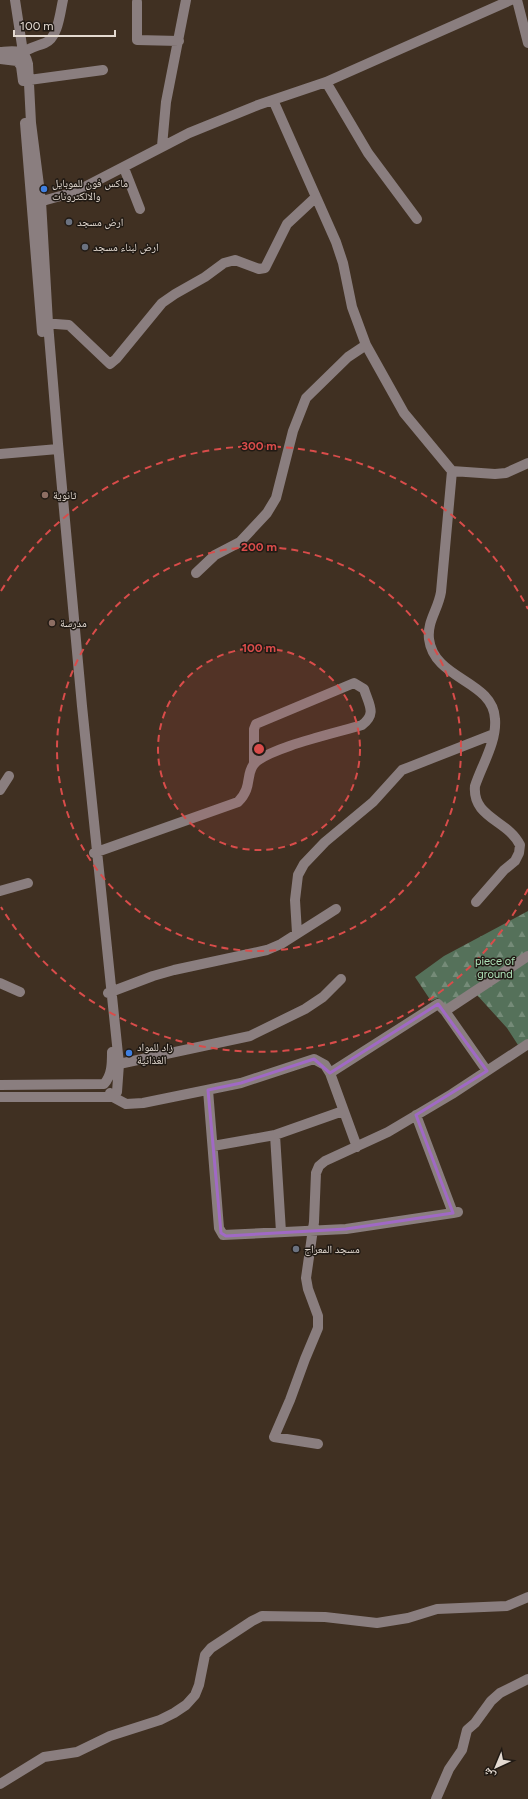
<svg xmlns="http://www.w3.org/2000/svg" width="528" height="1799" font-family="Figtree,'Noto Naskh Arabic',sans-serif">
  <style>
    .forest { fill: url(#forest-firs) }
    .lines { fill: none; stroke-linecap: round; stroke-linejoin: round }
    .minor { stroke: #8a7e7f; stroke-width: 10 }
    .marked { fill: none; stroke: #a069c5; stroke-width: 3; stroke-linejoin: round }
    .ring { fill: none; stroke: #d94c4a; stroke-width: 2; stroke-dasharray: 7 5 }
    .shop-dot { fill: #3f7fe0; stroke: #211a14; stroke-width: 1.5 }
    .worship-dot { fill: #6b7280; stroke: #211a14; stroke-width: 1.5 }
    .education-dot { fill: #8d6e63; stroke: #211a14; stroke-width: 1.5 }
    .labels { text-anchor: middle; stroke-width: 3; stroke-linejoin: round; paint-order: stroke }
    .poi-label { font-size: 11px; fill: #e4dad1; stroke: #211a14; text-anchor: start }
    .park-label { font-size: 11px; fill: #aee2b8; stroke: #211a14 }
    .centre { fill: #d94c4a; stroke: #211a14; stroke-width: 2 }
    .ring-label { font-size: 12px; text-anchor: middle; font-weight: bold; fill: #d94c4a; stroke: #211a14; stroke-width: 3; stroke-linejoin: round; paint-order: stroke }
  </style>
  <defs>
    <pattern id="forest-firs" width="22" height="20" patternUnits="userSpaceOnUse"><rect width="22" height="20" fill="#55715a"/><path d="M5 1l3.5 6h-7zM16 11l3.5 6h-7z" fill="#758b78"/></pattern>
  </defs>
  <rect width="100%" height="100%" fill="#403022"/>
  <path class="forest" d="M 528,911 L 528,1039 L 518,1045 L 507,1028 L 477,995 L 445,1007 L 438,998 L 431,1001 L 415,977 L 444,956 Z"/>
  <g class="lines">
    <path class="minor" d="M 15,0 L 23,52
      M 517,0 L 528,43
      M 137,2 L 137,40 L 179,41
      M 0,52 C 13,51 25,48 28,64 L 31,123 L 41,201 L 48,323 L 58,444 L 82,706 L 119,1064 L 117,1092 L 113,1097 L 0,1097
      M 19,56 C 27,48 35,47 45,43 C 58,38 60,13 63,0
      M 0,59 L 17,61 L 21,66 L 23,81
      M 29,80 L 103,70
      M 326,82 L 368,153 L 417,219
      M 273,100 L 336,242 L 343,263 L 352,307 L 366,345 L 404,413 L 452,471 L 495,474 L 506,473 L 528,463
      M 25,123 L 42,332
      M 162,146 L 166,102 L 186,0
      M 124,168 L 140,209
      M 34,202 L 46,200 L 75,192 L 189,133 L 258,105 L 326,82 L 511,0
      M 42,323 L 69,325 L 110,364 L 116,359 L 162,303 L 175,294 L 205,277 L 224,263 L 235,260 L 259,269 L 265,268 L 287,224 L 316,197
      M 0,454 L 58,449
      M 452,471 L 441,592 C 438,610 427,621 429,639 C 434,680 493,680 495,719 C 497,741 482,765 475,786 C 472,818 508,820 520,845 L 519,853 L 515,861 L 504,870 L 476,902
      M 196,573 L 215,555 L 240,542 L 267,513 L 276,498 L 293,431 L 306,398 L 348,357 L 366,345
      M 0,790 L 9,776
      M 94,853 L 238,802 C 253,787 245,775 254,764 C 267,748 340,732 362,725 C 377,714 369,705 364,689 L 354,683 L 256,724 L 254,729 L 254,764
      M 0,891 L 28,883
      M 297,933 L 295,900 L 298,875 L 304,864 L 325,842 L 373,802 L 402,770 L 494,734
      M 0,983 L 20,992
      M 108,993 L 153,976 L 174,970 L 267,950 L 281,944 L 336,909
      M 445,1011 L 528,956
      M 119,1064 L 250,1036 L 305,1009 L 323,997 L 341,979
      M 330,1073 L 438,1004 L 445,1011 L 487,1071
      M 0,1085 L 104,1084 C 112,1075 112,1064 112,1052
      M 208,1090 L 219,1228 L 223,1235 L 346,1229 L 453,1213
      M 110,1093 L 113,1097 L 126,1104 L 143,1103 L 241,1083 L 314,1059 L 325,1065 L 330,1073 L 357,1147
      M 416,1115 L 453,1213 L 458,1212
      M 275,1135 L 281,1232
      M 213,1146 L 275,1135 L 343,1111
      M 318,1444 L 274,1437 L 290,1400 L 305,1359 L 318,1328 L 318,1316 L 308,1289 L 306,1278 L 314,1222 L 316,1173 L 319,1166 L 325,1161 L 388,1132 L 452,1094 L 528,1044
      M 0,1784 L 44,1757 L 77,1752 L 110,1736 L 160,1720 L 174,1713 L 186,1705 L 195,1695 L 199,1685 L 205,1655 L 211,1648 L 252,1621 L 262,1616 L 325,1617 L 377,1623 L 408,1618 L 437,1609 L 507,1606 L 528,1597
      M 436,1799 L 449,1769 L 462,1750 L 467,1730 L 475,1723 L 491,1701 L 500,1693 L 528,1679"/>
  </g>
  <path class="marked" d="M 438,1004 L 487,1071 L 416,1115 L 453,1213 L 346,1229 L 226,1236 L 221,1233 L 208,1090 L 241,1083 L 314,1059 L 330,1073 Z"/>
  <circle cx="259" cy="749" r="101" fill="#d94c4a" fill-opacity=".12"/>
  <g class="ring">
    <circle cx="259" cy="749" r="101"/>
    <circle cx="259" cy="749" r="202"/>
    <path d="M528 889A303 303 0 0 1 1 907M1 591A303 303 0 0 1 528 609"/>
  </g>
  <g class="shop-dot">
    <circle cx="44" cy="189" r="4"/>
    <circle cx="129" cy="1053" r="4"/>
  </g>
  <g class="worship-dot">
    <circle cx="69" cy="222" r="4"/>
    <circle cx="85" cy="247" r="4"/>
    <circle cx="296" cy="1249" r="4"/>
  </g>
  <g class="education-dot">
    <circle cx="45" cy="495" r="4"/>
    <circle cx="52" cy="623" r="4"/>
  </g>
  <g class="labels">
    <g class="poi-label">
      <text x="52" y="187">ماكس فون للموبايل<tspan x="52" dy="13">والالكترونات</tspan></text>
      <text x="77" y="226">ارض مسجد</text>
      <text x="93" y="251">ارض لبناء مسجد</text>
      <text x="53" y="499">ثانوية</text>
      <text x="60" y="627">مدرسة</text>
      <text x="137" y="1051">زاد للمواد<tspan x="137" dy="13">الغذائية</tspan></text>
      <text x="304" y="1253">مسجد المعراج</text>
    </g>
    <g class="park-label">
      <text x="495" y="965">piece of<tspan x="495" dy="13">ground</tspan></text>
    </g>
  </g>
  <circle cx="259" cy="749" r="6" class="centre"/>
  <g class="ring-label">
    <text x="259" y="450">300 m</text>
    <text x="259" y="551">200 m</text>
    <text x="259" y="652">100 m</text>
  </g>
  <g transform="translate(496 1767) rotate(224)" stroke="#211a14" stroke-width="3" paint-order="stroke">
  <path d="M0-3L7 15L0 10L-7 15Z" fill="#e4dad1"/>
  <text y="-6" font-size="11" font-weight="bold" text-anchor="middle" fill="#e4dad1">ش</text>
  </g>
  <path d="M14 30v6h101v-6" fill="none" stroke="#e4dad1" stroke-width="2"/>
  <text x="20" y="30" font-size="12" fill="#e4dad1" stroke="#211a14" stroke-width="3" paint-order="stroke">100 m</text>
</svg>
